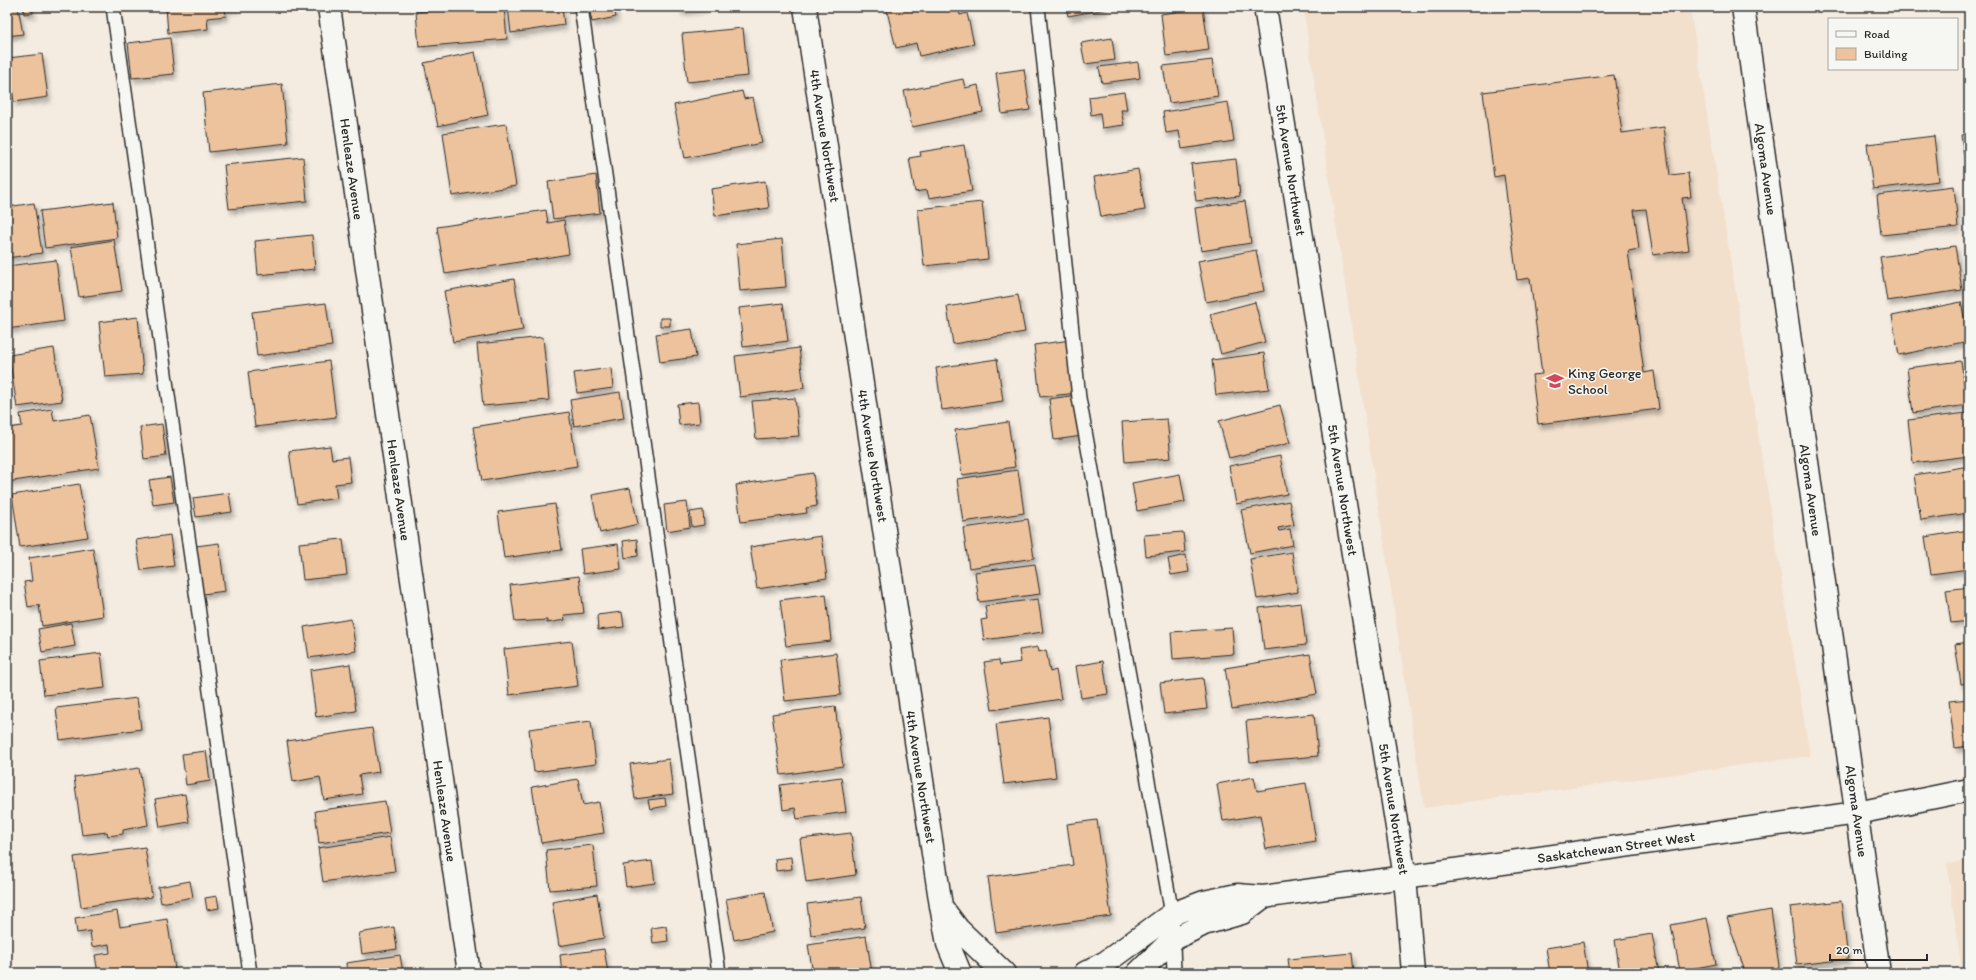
<svg xmlns="http://www.w3.org/2000/svg" width="1976" height="980" font-family="Itim,sans-serif">
  <style>
    .built { fill: #f2e0cd }
    .building { fill: #edc39d; stroke: #2b2b2b; filter: url(#shadow) }
    .lines { fill: none; stroke-linecap: round; stroke-linejoin: round }
    .lane-casing { stroke: #2b2b2b; stroke-width: 16 }
    .street-casing { stroke: #2b2b2b; stroke-width: 25 }
    .secondary-casing { stroke: #2b2b2b; stroke-width: 25 }
    .lane { stroke: #f6f6f2; stroke-width: 13 }
    .street { stroke: #f6f6f2; stroke-width: 22 }
    .secondary { stroke: #f6f6f2; stroke-width: 22 }
    .labels { text-anchor: middle; stroke-width: 3; stroke-linejoin: round; paint-order: stroke }
    .street-label { font-size: 14px; fill: #2b2b2b; stroke: #f6f6f2 }
    .poi-label { font-size: 14px; fill: #2b2b2b; stroke: #f6f6f2; text-anchor: start }
  </style>
  <defs>
    <filter id="shadow"><feDropShadow dx="2.5" dy="4.5" stdDeviation="2" flood-color="#0004"/></filter>
  </defs>
  <rect width="100%" height="100%" fill="#f4ece1"/>
  <filter id="ink" filterUnits="userSpaceOnUse"><feTurbulence type="fractalNoise" baseFrequency=".025" numOctaves="2"/><feDisplacementMap in="SourceGraphic" scale="8" xChannelSelector="R" yChannelSelector="G"/><feConvolveMatrix kernelMatrix="1 2 1 2 8 2 1 2 1" color-interpolation-filters="sRGB"/></filter>
  <g filter="url(#ink)">
    <path class="built" d="M 1303,7 L 1690,7 L 1810,756 L 1424,808 Z
      M 1969,860 L 1969,973 L 1962,973 L 1947,864 Z"/>
    <path class="building" d="M 7,7 L 18,7 L 23,34 L 7,36 Z
      M 23,7 L 32,7 L 33,13 L 24,14 Z
      M 166,7 L 237,7 L 237,8 L 225,9 L 226,16 L 207,18 L 208,29 L 168,33 Z
      M 454,7 L 504,7 L 507,39 L 419,47 L 416,12 L 454,9 Z
      M 508,7 L 562,7 L 564,25 L 511,33 Z
      M 589,7 L 614,7 L 616,17 L 592,22 Z
      M 679,7 L 707,7 L 680,11 Z
      M 886,7 L 946,7 L 947,8 L 958,7 L 960,15 L 967,13 L 974,44 L 919,56 L 916,43 L 896,48 Z
      M 1066,7 L 1105,7 L 1106,9 L 1068,16 Z
      M 1203,8 L 1209,50 L 1166,56 L 1161,14 Z
      M 743,28 L 748,76 L 687,82 L 682,34 Z
      M 170,38 L 174,74 L 132,78 L 128,43 Z
      M 1112,38 L 1115,60 L 1085,64 L 1081,43 Z
      M 475,52 L 488,115 L 438,126 L 424,63 Z
      M 42,54 L 48,97 L 14,102 L 8,58 Z
      M 1212,60 L 1218,96 L 1169,103 L 1163,66 Z
      M 1138,62 L 1140,78 L 1102,83 L 1099,67 Z
      M 1024,69 L 1030,110 L 1002,114 L 996,73 Z
      M 1614,75 L 1622,133 L 1664,127 L 1670,175 L 1688,173 L 1691,197 L 1682,198 L 1689,250 L 1653,255 L 1646,209 L 1634,210 L 1639,249 L 1628,251 L 1644,373 L 1654,371 L 1659,409 L 1538,424 L 1532,375 L 1542,374 L 1530,278 L 1517,280 L 1504,175 L 1494,177 L 1483,92 Z
      M 963,79 L 965,88 L 978,85 L 983,112 L 912,127 L 904,91 Z
      M 282,84 L 288,143 L 209,152 L 203,93 Z
      M 742,91 L 744,99 L 753,97 L 762,143 L 685,158 L 674,105 Z
      M 1124,92 L 1127,110 L 1121,110 L 1124,125 L 1102,128 L 1100,113 L 1091,115 L 1089,97 Z
      M 1228,102 L 1234,141 L 1182,149 L 1179,131 L 1166,133 L 1163,112 Z
      M 506,124 L 516,186 L 452,196 L 443,133 Z
      M 1969,133 L 1969,176 L 1967,176 L 1961,135 Z
      M 1934,136 L 1939,181 L 1873,189 L 1867,144 Z
      M 964,145 L 972,191 L 929,198 L 927,190 L 915,192 L 909,158 L 921,156 L 920,152 Z
      M 303,157 L 307,201 L 229,209 L 224,165 Z
      M 1236,159 L 1240,196 L 1196,201 L 1191,164 Z
      M 1138,169 L 1145,210 L 1101,217 L 1094,177 Z
      M 596,175 L 600,213 L 553,219 L 548,182 Z
      M 765,181 L 769,208 L 715,216 L 711,189 Z
      M 1954,186 L 1958,227 L 1881,235 L 1877,195 Z
      M 1245,201 L 1251,243 L 1201,251 L 1195,208 Z
      M 113,202 L 117,238 L 45,248 L 40,211 Z
      M 982,202 L 988,259 L 924,266 L 918,209 Z
      M 34,203 L 42,253 L 7,258 L 7,207 Z
      M 546,210 L 548,223 L 564,220 L 569,254 L 445,274 L 437,227 Z
      M 312,235 L 315,269 L 258,275 L 255,241 Z
      M 782,239 L 786,287 L 740,291 L 736,244 Z
      M 114,240 L 122,291 L 79,297 L 71,247 Z
      M 1955,246 L 1962,290 L 1887,301 L 1880,257 Z
      M 1256,250 L 1264,291 L 1206,302 L 1198,261 Z
      M 56,260 L 64,321 L 7,329 L 7,266 Z
      M 514,279 L 523,330 L 453,342 L 444,291 Z
      M 1018,295 L 1025,332 L 953,344 L 947,307 Z
      M 1255,302 L 1265,342 L 1221,354 L 1210,314 Z
      M 1961,302 L 1969,341 L 1899,355 L 1892,316 Z
      M 326,303 L 332,346 L 257,356 L 252,312 Z
      M 783,303 L 788,341 L 743,347 L 739,308 Z
      M 138,317 L 143,374 L 105,377 L 99,322 Z
      M 660,318 L 670,318 L 670,326 L 660,326 Z
      M 692,329 L 696,357 L 660,362 L 656,334 Z
      M 543,337 L 549,400 L 483,406 L 477,344 Z
      M 1071,340 L 1078,393 L 1040,397 L 1034,345 Z
      M 54,348 L 62,401 L 17,407 L 9,355 Z
      M 799,348 L 804,388 L 740,397 L 735,356 Z
      M 1264,353 L 1269,389 L 1216,395 L 1212,360 Z
      M 997,359 L 1003,401 L 942,410 L 936,368 Z
      M 329,361 L 336,417 L 255,427 L 248,372 Z
      M 1961,361 L 1967,405 L 1913,413 L 1907,368 Z
      M 611,368 L 613,388 L 577,393 L 574,373 Z
      M 620,392 L 624,418 L 574,426 L 570,400 Z
      M 1077,395 L 1082,436 L 1054,440 L 1049,399 Z
      M 795,398 L 799,436 L 756,439 L 752,401 Z
      M 698,402 L 700,423 L 679,425 L 677,404 Z
      M 1280,405 L 1290,443 L 1229,458 L 1219,421 Z
      M 52,409 L 54,421 L 90,415 L 99,468 L 7,482 L 7,428 L 22,426 L 20,414 Z
      M 569,412 L 577,466 L 482,481 L 473,427 Z
      M 1967,413 L 1969,456 L 1913,463 L 1908,420 Z
      M 1167,419 L 1171,458 L 1125,462 L 1122,422 Z
      M 1008,422 L 1015,467 L 962,475 L 955,430 Z
      M 162,424 L 166,456 L 144,459 L 140,427 Z
      M 330,446 L 332,459 L 348,457 L 351,482 L 335,484 L 337,498 L 297,504 L 289,451 Z
      M 1280,456 L 1287,494 L 1236,504 L 1229,466 Z
      M 1969,466 L 1969,513 L 1921,520 L 1914,475 Z
      M 1018,470 L 1024,513 L 963,522 L 957,479 Z
      M 813,473 L 817,506 L 806,508 L 807,513 L 741,522 L 736,485 Z
      M 1180,474 L 1185,502 L 1137,511 L 1132,483 Z
      M 170,477 L 174,502 L 153,505 L 149,480 Z
      M 79,484 L 88,537 L 20,547 L 12,495 Z
      M 630,488 L 638,524 L 600,533 L 592,495 Z
      M 229,493 L 232,512 L 196,517 L 193,498 Z
      M 1289,501 L 1294,525 L 1278,528 L 1279,531 L 1290,529 L 1293,545 L 1250,553 L 1241,510 Z
      M 687,502 L 690,527 L 667,531 L 664,505 Z
      M 555,504 L 562,550 L 504,558 L 498,512 Z
      M 703,510 L 704,525 L 692,527 L 690,512 Z
      M 1028,519 L 1034,558 L 969,568 L 963,528 Z
      M 1969,530 L 1969,569 L 1931,574 L 1925,537 Z
      M 1183,532 L 1185,552 L 1146,556 L 1144,535 Z
      M 170,535 L 174,566 L 141,570 L 136,540 Z
      M 821,536 L 827,578 L 757,589 L 750,547 Z
      M 343,539 L 347,575 L 303,580 L 299,543 Z
      M 637,539 L 638,556 L 625,558 L 623,541 Z
      M 219,543 L 225,591 L 203,594 L 196,546 Z
      M 618,544 L 621,569 L 583,574 L 580,549 Z
      M 93,548 L 103,616 L 42,626 L 39,605 L 28,607 L 24,582 L 32,581 L 29,558 Z
      M 1292,552 L 1298,592 L 1257,599 L 1250,559 Z
      M 1186,555 L 1189,572 L 1171,575 L 1168,559 Z
      M 1035,564 L 1040,594 L 979,602 L 975,572 Z
      M 579,576 L 584,613 L 564,615 L 565,620 L 547,623 L 547,620 L 515,622 L 510,585 Z
      M 1969,587 L 1969,621 L 1951,623 L 1946,590 Z
      M 826,594 L 831,641 L 786,646 L 780,600 Z
      M 1038,599 L 1043,632 L 984,640 L 981,620 L 987,619 L 985,606 Z
      M 1301,603 L 1306,645 L 1264,650 L 1259,608 Z
      M 622,612 L 624,627 L 598,630 L 597,615 Z
      M 351,619 L 356,651 L 309,658 L 304,627 Z
      M 71,623 L 75,646 L 42,652 L 38,629 Z
      M 1232,628 L 1234,654 L 1173,659 L 1171,632 Z
      M 572,641 L 578,686 L 509,695 L 504,649 Z
      M 1969,642 L 1969,683 L 1961,684 L 1955,644 Z
      M 1038,647 L 1039,652 L 1046,650 L 1050,672 L 1056,670 L 1061,699 L 992,710 L 984,662 L 999,660 L 1000,665 L 1021,662 L 1019,650 Z
      M 101,653 L 105,688 L 44,695 L 40,661 Z
      M 836,653 L 841,695 L 785,701 L 780,660 Z
      M 1310,654 L 1317,694 L 1232,709 L 1225,668 Z
      M 1103,661 L 1108,694 L 1081,698 L 1076,666 Z
      M 350,664 L 356,711 L 316,717 L 310,670 Z
      M 1203,678 L 1207,709 L 1164,714 L 1160,683 Z
      M 137,698 L 141,729 L 60,740 L 56,708 Z
      M 1969,699 L 1969,746 L 1955,748 L 1949,701 Z
      M 835,706 L 843,766 L 781,775 L 772,714 Z
      M 1314,714 L 1318,756 L 1250,762 L 1246,721 Z
      M 1048,717 L 1056,777 L 1004,784 L 996,724 Z
      M 591,721 L 596,764 L 534,772 L 529,729 Z
      M 372,728 L 379,772 L 359,775 L 362,794 L 324,800 L 320,777 L 293,782 L 287,741 Z
      M 206,751 L 210,781 L 186,785 L 182,754 Z
      M 669,759 L 673,794 L 635,799 L 630,764 Z
      M 139,768 L 148,825 L 123,830 L 123,834 L 108,836 L 107,832 L 82,835 L 74,777 Z
      M 841,777 L 846,812 L 797,819 L 795,808 L 783,810 L 780,785 Z
      M 1254,777 L 1257,791 L 1306,783 L 1316,841 L 1266,849 L 1260,815 L 1223,821 L 1217,784 Z
      M 578,779 L 583,805 L 599,802 L 604,833 L 541,843 L 532,787 Z
      M 185,794 L 189,822 L 160,827 L 155,799 Z
      M 665,798 L 666,806 L 650,809 L 648,800 Z
      M 385,801 L 390,833 L 319,843 L 315,811 Z
      M 1097,820 L 1111,916 L 996,933 L 988,877 L 1073,865 L 1067,824 Z
      M 851,833 L 856,875 L 806,882 L 800,839 Z
      M 390,837 L 395,871 L 323,882 L 318,848 Z
      M 593,845 L 597,886 L 550,890 L 546,850 Z
      M 145,847 L 152,897 L 81,907 L 74,857 Z
      M 791,857 L 792,869 L 776,871 L 775,859 Z
      M 652,861 L 655,883 L 626,887 L 623,865 Z
      M 190,881 L 193,897 L 161,903 L 158,887 Z
      M 765,892 L 773,932 L 734,940 L 726,899 Z
      M 597,894 L 604,938 L 559,946 L 552,902 Z
      M 217,896 L 219,908 L 207,910 L 205,898 Z
      M 861,897 L 865,928 L 811,935 L 807,904 Z
      M 1841,901 L 1848,959 L 1797,965 L 1790,907 Z
      M 1771,910 L 1779,966 L 1774,973 L 1745,972 L 1727,918 Z
      M 117,911 L 120,927 L 167,919 L 175,969 L 146,973 L 98,973 L 95,955 L 110,953 L 109,944 L 92,947 L 90,931 L 77,933 L 75,918 Z
      M 1707,918 L 1716,964 L 1680,971 L 1671,925 Z
      M 666,926 L 668,941 L 653,943 L 651,928 Z
      M 394,927 L 397,949 L 362,954 L 359,933 Z
      M 1652,934 L 1659,973 L 1620,973 L 1615,940 Z
      M 866,936 L 872,973 L 813,973 L 808,945 Z
      M 1583,942 L 1588,973 L 1550,973 L 1546,948 Z
      M 604,949 L 608,973 L 562,973 L 560,955 Z
      M 1352,953 L 1354,973 L 1290,973 L 1288,959 Z
      M 400,955 L 403,973 L 347,973 L 346,963 Z"/>
    <g class="lines">
      <g class="lane-casing">
        <path id="lane" d="M 113,7 L 250,973
          M 581,7 L 719,973
          M 1038,7 L 1079,398 L 1172,914 L 1174,973"/>
      </g>
      <g class="street-casing">
        <path id="street" d="M 329,7 L 469,973
          M 805,7 L 941,906 L 948,944 L 960,973
          M 1265,7 L 1405,877 L 1413,973
          M 1743,7 L 1879,973
          M 943,909 L 958,929 L 1004,973"/>
      </g>
      <g class="secondary-casing">
        <path id="secondary" d="M 1085,973 L 1106,962 L 1172,914 L 1204,902 L 1237,895 L 1263,897 L 1857,813 L 1969,790
          M 1138,973 L 1172,940 L 1204,924 L 1242,913 L 1263,897"/>
      </g>
      <use href="#lane" class="lane"/>
      <use href="#street" class="street"/>
      <use href="#secondary" class="secondary"/>
    </g>
  </g>
  <defs>
    <g id="school-bare" transform="scale(1.38)"><path d="M0-5L7-2L0 1L-7-2ZM-4 1L0 2.5L4 1V4Q0 6-4 4Z" fill="#d1495b" stroke="#f6f6f2" stroke-width="2.5" paint-order="stroke"/></g>
  </defs>
  <g fill-rule="evenodd">
    <use href="#school-bare" x="1555" y="381"/>
  </g>
  <g class="labels">
    <g class="street-label">
      <text transform="translate(825 136) rotate(81)" y="5">4th Avenue Northwest</text>
      <text transform="translate(352 169) rotate(82)" y="5">Henleaze Avenue</text>
      <text transform="translate(1766 169) rotate(82)" y="5">Algoma Avenue</text>
      <text transform="translate(1291 170) rotate(81)" y="5">5th Avenue Northwest</text>
      <text transform="translate(873 456) rotate(81)" y="5">4th Avenue Northwest</text>
      <text transform="translate(399 490) rotate(82)" y="5">Henleaze Avenue</text>
      <text transform="translate(1343 490) rotate(81)" y="5">5th Avenue Northwest</text>
      <text transform="translate(1811 490) rotate(82)" y="5">Algoma Avenue</text>
      <text transform="translate(921 777) rotate(81)" y="5">4th Avenue Northwest</text>
      <text transform="translate(1394 809) rotate(81)" y="5">5th Avenue Northwest</text>
      <text transform="translate(445 811) rotate(82)" y="5">Henleaze Avenue</text>
      <text transform="translate(1857 811) rotate(82)" y="5">Algoma Avenue</text>
      <text transform="translate(1616 847) rotate(-8)" y="5">Saskatchewan Street West</text>
    </g>
    <g class="poi-label">
      <text x="1568" y="378">King George<tspan x="1568" dy="16">School</tspan></text>
    </g>
  </g>
  <rect width="1976" height="980" fill="none" stroke="#f6f6f2" stroke-width="24"/>
  <rect x="12" y="12" width="1952" height="956" fill="none" stroke="#2b2b2b" stroke-width="1.5" filter="url(#ink)"/>
  <rect x="1828" y="18" width="130" height="52" fill="#f6f6f2" stroke="#a5a5a2"/>
  <rect x="1836" y="31" width="20" height="6" fill="#f6f6f2" stroke="#a5a5a2"/>
  <text x="1864" y="38" font-size="12" fill="#2b2b2b">Road</text>
  <rect x="1836" y="48" width="20" height="12" fill="#edc39d" stroke="#a5a5a2"/>
  <text x="1864" y="58" font-size="12" fill="#2b2b2b">Building</text>
  <path d="M1830 954v6h97v-6" fill="none" stroke="#2b2b2b" stroke-width="2"/>
  <text x="1836" y="954" font-size="12" fill="#2b2b2b" stroke="#f6f6f2" stroke-width="3" paint-order="stroke">20 m</text>
</svg>
